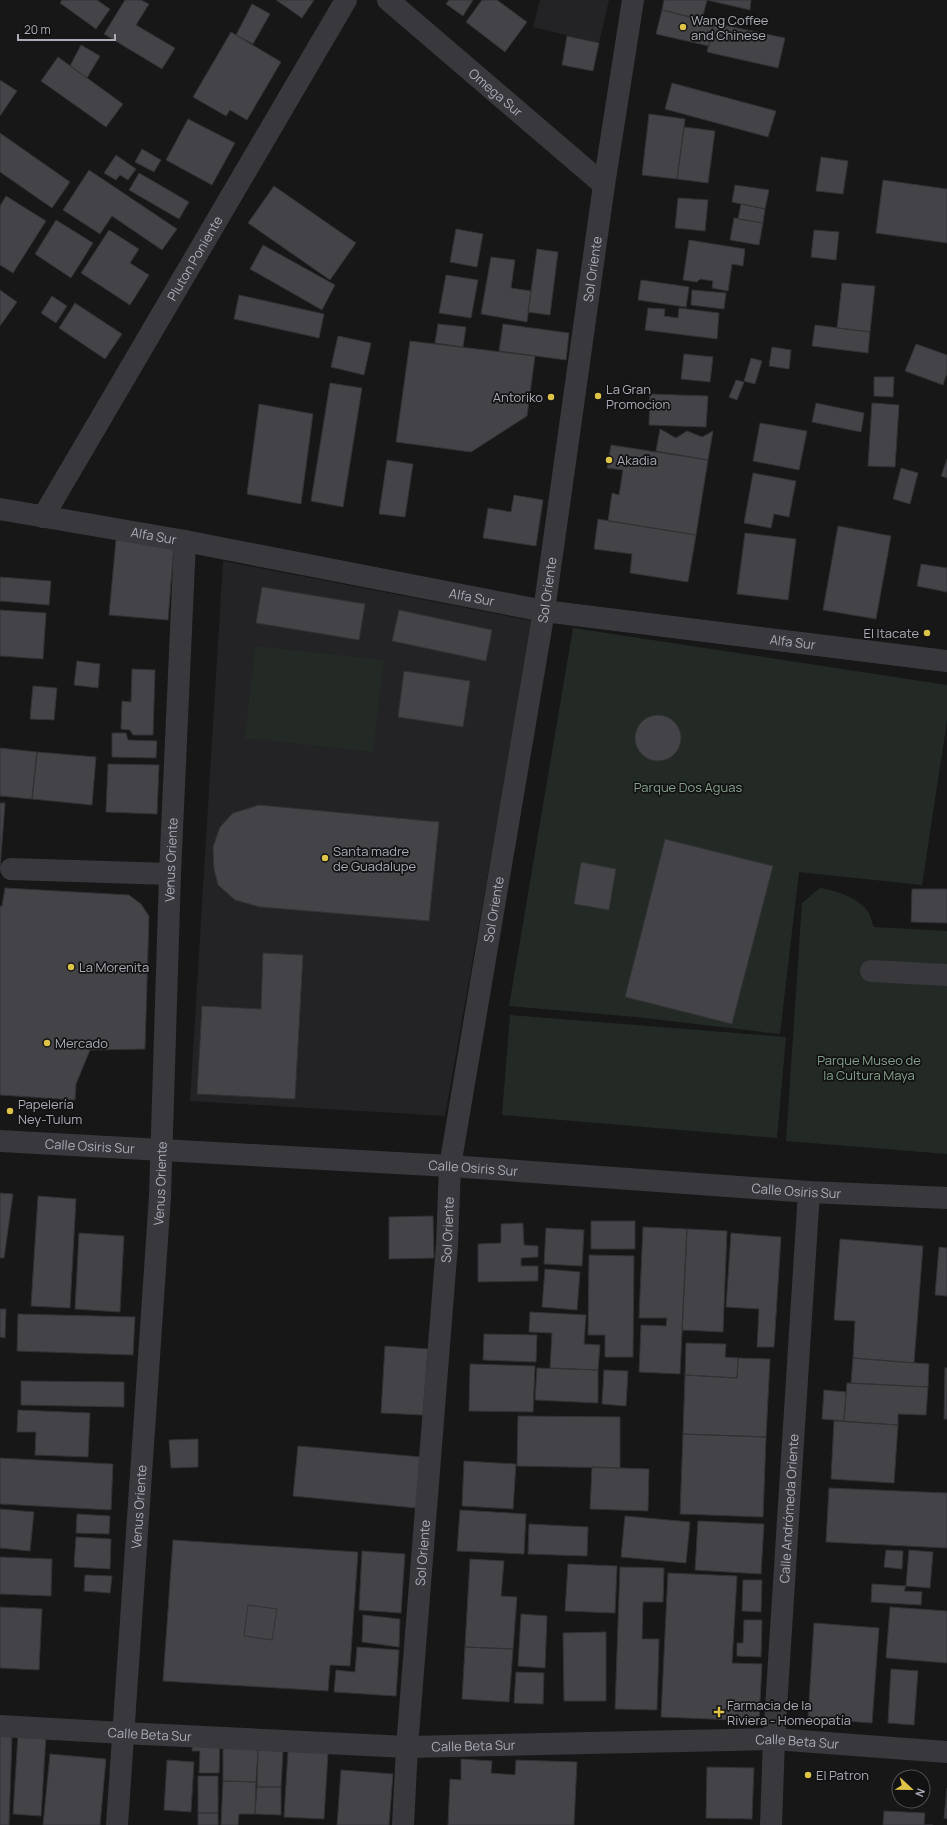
<svg xmlns="http://www.w3.org/2000/svg" width="947" height="1825" font-family="Manrope,sans-serif">
  <style>
    .built { fill: #232325 }
    .green { fill: #232a25 }
    .building { fill: #444448; stroke: #323134 }
    .lines { fill: none; stroke-linecap: round; stroke-linejoin: round }
    .minor { stroke: #38383d; stroke-width: 22 }
    .poi-dot { fill: #dec349; stroke: #121213; stroke-width: 1.5 }
    .labels { text-anchor: middle; stroke-width: 3.5; stroke-linejoin: round; paint-order: stroke }
    .poi-label { font-size: 13px; fill: #aaacb7; stroke: #121213; text-anchor: start }
    .street-label { font-size: 13px; fill: #aaacb7; stroke: #121213 }
    .park-label { font-size: 13px; fill: #84a08a; stroke: #121213 }
  </style>
  <rect width="100%" height="100%" fill="#171718"/>
  <path class="built" d="M 540,0 L 609,0 L 599,43 L 533,27 Z
    M 223,561 L 533,621 L 445,1116 L 190,1101 Z"/>
  <path class="green" d="M 573,628 L 947,685 L 947,721 L 922,885 L 799,872 L 780,1034 L 636,1017 L 509,1006 Z
    M 255,646 L 384,660 L 373,752 L 245,738 Z
    M 820,888 C 837,891 854,896 866,909 C 870,913 871,921 874,927 L 947,931 L 947,1154 L 786,1141 L 802,903 Z
    M 510,1015 L 786,1037 L 777,1138 L 502,1115 Z"/>
  <path class="building" d="M 62,0 L 97,0 L 110,9 L 96,29 L 60,3 Z
    M 125,0 L 141,0 L 149,4 L 136,25 L 175,48 L 162,69 L 104,34 Z
    M 276,0 L 314,0 L 302,18 Z
    M 449,0 L 473,0 L 463,16 L 446,4 Z
    M 482,0 L 497,0 L 527,22 L 505,52 L 466,22 Z
    M 664,0 L 751,0 L 750,10 L 707,0 L 702,20 L 662,10 Z
    M 252,4 L 270,14 L 253,44 L 236,35 Z
    M 662,10 L 714,23 L 709,46 L 656,34 Z
    M 714,23 L 785,38 L 778,68 L 707,52 Z
    M 231,32 L 281,62 L 247,120 L 230,110 L 226,116 L 193,97 Z
    M 567,36 L 599,43 L 593,71 L 562,65 Z
    M 81,45 L 100,56 L 87,78 L 70,66 Z
    M 58,57 L 123,104 L 106,127 L 41,81 Z
    M 0,80 L 17,91 L 0,116 Z
    M 672,83 L 776,111 L 768,137 L 665,109 Z
    M 649,114 L 685,119 L 677,179 L 642,175 Z
    M 188,119 L 235,143 L 212,185 L 166,160 Z
    M 684,127 L 715,131 L 708,183 L 677,179 Z
    M 0,133 L 70,182 L 52,208 L 0,172 Z
    M 142,149 L 161,160 L 154,172 L 135,162 Z
    M 116,155 L 136,169 L 128,180 L 120,175 L 116,180 L 104,173 Z
    M 821,157 L 848,161 L 843,194 L 816,191 Z
    M 89,170 L 177,229 L 162,250 L 112,216 L 100,234 L 63,210 Z
    M 139,173 L 189,202 L 179,219 L 129,190 Z
    M 883,180 L 947,189 L 947,243 L 876,233 Z
    M 735,185 L 769,190 L 765,209 L 732,202 Z
    M 274,186 L 356,243 L 330,280 L 248,223 Z
    M 6,196 L 46,221 L 13,273 L 0,265 L 0,206 Z
    M 678,198 L 708,200 L 705,231 L 675,228 Z
    M 741,204 L 765,209 L 763,223 L 738,219 Z
    M 734,218 L 763,223 L 759,245 L 730,240 Z
    M 56,220 L 93,243 L 71,278 L 35,254 Z
    M 456,229 L 483,234 L 477,267 L 450,262 Z
    M 109,230 L 139,249 L 130,263 L 149,275 L 130,305 L 81,273 Z
    M 814,230 L 839,232 L 836,260 L 811,257 Z
    M 689,240 L 745,249 L 743,266 L 732,264 L 728,291 L 712,288 L 713,281 L 700,279 L 697,282 L 683,280 Z
    M 263,245 L 335,285 L 322,310 L 250,269 Z
    M 537,249 L 558,252 L 550,315 L 528,312 Z
    M 491,257 L 515,260 L 511,288 L 531,291 L 527,322 L 481,314 Z
    M 446,275 L 478,280 L 471,318 L 439,313 Z
    M 641,280 L 689,287 L 686,307 L 638,300 Z
    M 842,283 L 875,286 L 870,332 L 837,328 Z
    M 0,290 L 17,302 L 0,326 Z
    M 692,290 L 726,293 L 724,309 L 691,305 Z
    M 239,295 L 324,314 L 319,338 L 234,319 Z
    M 52,296 L 67,306 L 56,323 L 41,313 Z
    M 75,303 L 122,334 L 105,359 L 59,328 Z
    M 648,308 L 665,309 L 664,316 L 678,318 L 679,308 L 719,313 L 717,339 L 645,330 Z
    M 438,324 L 466,327 L 463,347 L 435,343 Z
    M 503,324 L 569,333 L 566,360 L 499,351 Z
    M 815,325 L 870,332 L 868,353 L 812,346 Z
    M 338,336 L 371,343 L 364,375 L 331,367 Z
    M 410,341 L 535,356 L 527,416 L 471,452 L 396,442 Z
    M 916,344 L 947,355 L 947,373 L 943,385 L 905,371 Z
    M 772,347 L 791,350 L 789,369 L 769,366 Z
    M 684,354 L 713,357 L 710,382 L 681,379 Z
    M 751,358 L 762,361 L 755,384 L 744,381 Z
    M 874,377 L 894,377 L 893,397 L 874,396 Z
    M 736,380 L 744,382 L 737,400 L 729,397 Z
    M 330,383 L 362,388 L 343,507 L 311,501 Z
    M 650,394 L 708,396 L 706,427 L 649,425 Z
    M 816,403 L 864,413 L 861,432 L 812,422 Z
    M 872,403 L 899,405 L 895,467 L 868,466 Z
    M 259,404 L 313,414 L 301,504 L 247,494 Z
    M 760,423 L 807,431 L 799,470 L 753,461 Z
    M 660,429 L 676,438 L 687,431 L 702,437 L 713,431 L 708,460 L 656,451 Z
    M 611,445 L 708,460 L 696,535 L 608,521 L 612,493 L 619,495 L 623,470 L 607,468 Z
    M 947,459 L 947,478 L 941,476 Z
    M 387,460 L 413,464 L 405,517 L 379,514 Z
    M 901,468 L 918,473 L 910,504 L 893,499 Z
    M 753,473 L 796,481 L 789,517 L 774,514 L 771,528 L 744,523 Z
    M 514,495 L 543,500 L 536,546 L 483,538 L 488,508 L 511,512 Z
    M 598,519 L 696,535 L 688,582 L 630,573 L 632,554 L 594,549 Z
    M 838,526 L 891,536 L 876,619 L 823,610 Z
    M 745,533 L 796,539 L 788,600 L 737,594 Z
    M 116,540 L 174,545 L 168,620 L 109,615 Z
    M 921,564 L 947,568 L 947,592 L 917,586 Z
    M 0,577 L 51,581 L 49,605 L 0,601 Z
    M 262,587 L 365,604 L 359,640 L 256,623 Z
    M 0,610 L 46,613 L 43,659 L 0,656 Z
    M 399,610 L 492,630 L 486,661 L 392,641 Z
    M 77,661 L 100,664 L 98,688 L 74,685 Z
    M 132,669 L 155,670 L 153,735 L 133,735 L 130,730 L 121,729 L 122,701 L 131,702 Z
    M 404,671 L 470,681 L 463,727 L 398,717 Z
    M 33,686 L 57,688 L 54,720 L 30,719 Z
    M635 738a23 23 0 1 1 46 0a23 23 0 1 1-46 0Z
    M 112,733 L 126,733 L 128,740 L 157,741 L 156,758 L 112,757 Z
    M 0,748 L 37,752 L 32,799 L 0,796 Z
    M 37,752 L 96,757 L 92,805 L 32,799 Z
    M 108,764 L 159,765 L 157,814 L 106,812 Z
    M 0,803 L 5,803 L 0,869 Z
    M 259,805 L 439,822 L 429,921 L 260,907 L 235,900 L 218,885 L 214,869 L 213,847 L 220,827 L 233,813 Z
    M 665,839 L 773,866 L 732,1024 L 625,997 Z
    M 581,862 L 616,869 L 609,910 L 574,904 Z
    M 5,888 L 129,895 L 141,904 L 149,916 L 145,1049 L 90,1050 L 76,1084 L 75,1100 L 0,1095 L 0,906 L 2,906 Z
    M 912,889 L 947,889 L 947,923 L 911,922 Z
    M 263,953 L 303,955 L 295,1099 L 197,1094 L 202,1006 L 261,1009 Z
    M 0,1193 L 13,1194 L 4,1258 L 0,1258 Z
    M 38,1196 L 76,1199 L 70,1308 L 31,1306 Z
    M 433,1216 L 434,1258 L 389,1259 L 389,1217 Z
    M 591,1221 L 635,1221 L 635,1249 L 591,1249 Z
    M 523,1223 L 524,1245 L 538,1246 L 538,1257 L 521,1258 L 521,1266 L 538,1266 L 538,1281 L 478,1282 L 478,1244 L 501,1243 L 501,1224 Z
    M 643,1227 L 687,1229 L 680,1374 L 639,1372 L 641,1325 L 666,1326 L 667,1318 L 639,1318 Z
    M 546,1228 L 584,1230 L 582,1266 L 544,1264 Z
    M 687,1229 L 727,1231 L 723,1332 L 682,1330 Z
    M 79,1233 L 124,1236 L 120,1312 L 75,1309 Z
    M 731,1233 L 781,1237 L 774,1347 L 757,1347 L 759,1309 L 726,1307 Z
    M 840,1239 L 923,1246 L 914,1363 L 853,1358 L 855,1321 L 834,1320 Z
    M 939,1247 L 947,1248 L 947,1296 L 935,1295 Z
    M 589,1255 L 634,1256 L 633,1357 L 605,1357 L 605,1335 L 588,1335 Z
    M 545,1269 L 580,1272 L 577,1310 L 542,1307 Z
    M 0,1309 L 6,1309 L 5,1338 L 0,1337 Z
    M 530,1312 L 586,1315 L 584,1344 L 600,1345 L 598,1370 L 550,1368 L 552,1333 L 529,1332 Z
    M 18,1314 L 135,1317 L 133,1355 L 17,1351 Z
    M 484,1334 L 537,1335 L 536,1362 L 483,1360 Z
    M 686,1343 L 726,1344 L 725,1357 L 738,1358 L 737,1378 L 685,1375 Z
    M 385,1346 L 428,1349 L 423,1415 L 381,1413 Z
    M 738,1358 L 770,1359 L 766,1437 L 683,1434 L 685,1375 L 737,1378 Z
    M 853,1358 L 929,1364 L 928,1387 L 851,1383 Z
    M 470,1364 L 535,1366 L 533,1412 L 469,1411 Z
    M 537,1368 L 598,1370 L 598,1403 L 535,1400 Z
    M 945,1368 L 947,1368 L 947,1419 L 944,1419 Z
    M 604,1370 L 628,1371 L 626,1406 L 602,1404 Z
    M 21,1381 L 124,1382 L 124,1407 L 21,1405 Z
    M 847,1383 L 928,1387 L 926,1415 L 898,1414 L 898,1425 L 844,1421 Z
    M 824,1390 L 846,1392 L 844,1421 L 822,1419 Z
    M 18,1410 L 90,1413 L 88,1457 L 35,1455 L 36,1432 L 17,1432 Z
    M 518,1416 L 620,1417 L 620,1468 L 517,1466 Z
    M 834,1421 L 898,1425 L 894,1483 L 831,1479 Z
    M 683,1434 L 766,1437 L 763,1517 L 680,1514 Z
    M 198,1439 L 198,1467 L 171,1468 L 169,1440 Z
    M 298,1446 L 421,1457 L 416,1508 L 293,1496 Z
    M 0,1458 L 113,1464 L 111,1510 L 0,1504 Z
    M 464,1461 L 516,1464 L 513,1509 L 462,1506 Z
    M 592,1467 L 649,1469 L 648,1511 L 590,1509 Z
    M 829,1488 L 947,1493 L 947,1548 L 826,1542 Z
    M 0,1509 L 34,1512 L 30,1551 L 0,1548 Z
    M 460,1510 L 526,1514 L 524,1554 L 457,1551 Z
    M 77,1514 L 110,1516 L 109,1534 L 76,1533 Z
    M 625,1516 L 690,1522 L 686,1563 L 621,1557 Z
    M 698,1521 L 764,1524 L 761,1574 L 695,1570 Z
    M 529,1524 L 588,1527 L 587,1556 L 528,1554 Z
    M 76,1537 L 111,1539 L 110,1569 L 74,1567 Z
    M 173,1540 L 358,1552 L 350,1666 L 330,1665 L 328,1691 L 163,1681 Z
    M 886,1550 L 903,1551 L 902,1569 L 884,1567 Z
    M 909,1550 L 933,1552 L 930,1588 L 906,1586 Z
    M 362,1551 L 405,1554 L 401,1613 L 359,1610 Z
    M 0,1557 L 52,1559 L 51,1596 L 0,1594 Z
    M 470,1559 L 504,1561 L 501,1596 L 517,1597 L 513,1649 L 465,1647 Z
    M 568,1564 L 617,1566 L 615,1613 L 565,1611 Z
    M 620,1567 L 664,1568 L 663,1602 L 643,1602 L 642,1639 L 659,1639 L 657,1710 L 615,1709 Z
    M 668,1573 L 737,1576 L 732,1663 L 762,1664 L 759,1721 L 661,1717 Z
    M 85,1575 L 112,1576 L 110,1593 L 84,1591 Z
    M 743,1580 L 762,1580 L 761,1612 L 742,1611 Z
    M 872,1584 L 906,1586 L 904,1591 L 922,1592 L 921,1605 L 871,1602 Z
    M 248,1605 L 277,1609 L 272,1640 L 244,1636 Z
    M 0,1607 L 42,1609 L 39,1670 L 0,1668 Z
    M 890,1607 L 947,1611 L 947,1663 L 886,1658 Z
    M 521,1614 L 547,1616 L 545,1668 L 518,1666 Z
    M 363,1615 L 400,1619 L 399,1647 L 362,1642 Z
    M 744,1620 L 762,1620 L 761,1657 L 737,1656 L 737,1643 L 743,1643 Z
    M 814,1623 L 879,1628 L 872,1723 L 808,1718 Z
    M 606,1632 L 606,1701 L 564,1701 L 563,1633 Z
    M 357,1647 L 399,1650 L 396,1696 L 334,1692 L 336,1670 L 355,1672 Z
    M 465,1647 L 513,1649 L 509,1702 L 462,1699 Z
    M 891,1669 L 918,1671 L 914,1725 L 888,1723 Z
    M 516,1672 L 544,1673 L 543,1704 L 514,1703 Z
    M 18,1734 L 46,1736 L 41,1816 L 13,1814 Z
    M 0,1736 L 12,1736 L 9,1825 L 0,1825 Z
    M 193,1740 L 220,1741 L 219,1773 L 199,1773 L 200,1751 L 192,1751 Z
    M 223,1746 L 258,1750 L 256,1782 L 223,1781 Z
    M 258,1750 L 283,1751 L 281,1787 L 257,1787 Z
    M 288,1751 L 328,1753 L 324,1819 L 284,1817 Z
    M 50,1754 L 106,1759 L 100,1825 L 43,1825 Z
    M 461,1759 L 492,1761 L 491,1773 L 515,1775 L 516,1760 L 577,1762 L 574,1825 L 448,1825 L 450,1779 L 461,1780 Z
    M 167,1760 L 194,1762 L 191,1812 L 164,1810 Z
    M 707,1767 L 754,1768 L 752,1819 L 706,1818 Z
    M 341,1770 L 393,1774 L 389,1825 L 337,1825 Z
    M 198,1776 L 218,1776 L 218,1813 L 198,1813 Z
    M 223,1781 L 256,1782 L 255,1814 L 239,1814 L 238,1825 L 221,1825 Z
    M 257,1787 L 281,1787 L 281,1815 L 255,1814 Z
    M 947,1788 L 947,1819 L 944,1818 Z
    M 884,1811 L 925,1813 L 924,1825 L 933,1825 L 883,1825 Z
    M 198,1813 L 218,1813 L 218,1825 L 198,1825 Z"/>
  <g class="lines">
    <g class="minor">
      <path id="s1" d="M 388,0 L 604,185"/>
      <path id="s2" d="M 0,509 L 185,541 L 544,611 L 947,661"/>
      <path id="s3" d="M 43,517 L 346,0"/>
      <path d="M 11,869 L 170,874"/>
      <path d="M 871,971 L 947,975"/>
      <path id="s4" d="M 0,1141 L 450,1166 L 809,1192 L 947,1198"/>
      <path id="s5" d="M 0,1726 L 123,1733 L 407,1747 L 774,1739 L 947,1752"/>
      <path id="s6" d="M 117,1825 L 160,1196 L 170,874 L 185,541"/>
      <path id="s7" d="M 403,1825 L 407,1747 L 447,1245 L 450,1166 L 544,611 L 604,185 L 633,0"/>
      <path id="s8" d="M 771,1825 L 774,1739 L 809,1192"/>
    </g>
  </g>
  <g class="poi-dot">
    <circle cx="683" cy="27" r="4"/>
    <circle cx="598" cy="396" r="4"/>
    <circle cx="551" cy="397" r="4"/>
    <circle cx="609" cy="460" r="4"/>
    <circle cx="927" cy="633" r="4"/>
    <circle cx="325" cy="858" r="4"/>
    <circle cx="71" cy="967" r="4"/>
    <circle cx="47" cy="1043" r="4"/>
    <circle cx="10" cy="1111" r="4"/>
    <path d="M717 1706h4v4h4v4h-4v4h-4v-4h-4v-4h4z"/>
    <circle cx="808" cy="1775" r="4"/>
  </g>
  <g class="labels">
    <g class="poi-label">
      <text x="691" y="25">Wang Coffee<tspan x="691" dy="15">and Chinese</tspan></text>
      <text x="606" y="394">La Gran<tspan x="606" dy="15">Promocion</tspan></text>
      <text x="543" y="402" text-anchor="end">Antoriko</text>
      <text x="617" y="465">Akadia</text>
      <text x="919" y="638" text-anchor="end">El Itacate</text>
      <text x="333" y="856">Santa madre<tspan x="333" dy="15">de Guadalupe</tspan></text>
      <text x="79" y="972">La Morenita</text>
      <text x="55" y="1048">Mercado</text>
      <text x="18" y="1109">Papelería<tspan x="18" dy="15">Ney-Tulum</tspan></text>
      <text x="727" y="1710">Farmacia de la<tspan x="727" dy="15">Riviera - Homeopatía</tspan></text>
      <text x="816" y="1780">El Patron</text>
    </g>
    <g class="street-label">
      <text dy="5" stroke="none"><textPath href="#s1" startOffset="142">Omega Sur</textPath></text>
      <text dy="5" stroke="none"><textPath href="#s3" startOffset="300">Pluton Poniente</textPath></text>
      <text dy="5" stroke="none"><textPath href="#s7" startOffset="1569">Sol Oriente</textPath></text>
      <text dy="5" stroke="none"><textPath href="#s2" startOffset="156">Alfa Sur</textPath></text>
      <text dy="5" stroke="none"><textPath href="#s7" startOffset="1245">Sol Oriente</textPath></text>
      <text dy="5" stroke="none"><textPath href="#s2" startOffset="480">Alfa Sur</textPath></text>
      <text dy="5" stroke="none"><textPath href="#s2" startOffset="804">Alfa Sur</textPath></text>
      <text dy="5" stroke="none"><textPath href="#s6" startOffset="967">Venus Oriente</textPath></text>
      <text dy="5" stroke="none"><textPath href="#s7" startOffset="921">Sol Oriente</textPath></text>
      <text dy="5" stroke="none"><textPath href="#s4" startOffset="90">Calle Osiris Sur</textPath></text>
      <text dy="5" stroke="none"><textPath href="#s4" startOffset="474">Calle Osiris Sur</textPath></text>
      <text dy="5" stroke="none"><textPath href="#s6" startOffset="643">Venus Oriente</textPath></text>
      <text dy="5" stroke="none"><textPath href="#s4" startOffset="798">Calle Osiris Sur</textPath></text>
      <text dy="5" stroke="none"><textPath href="#s7" startOffset="597">Sol Oriente</textPath></text>
      <text dy="5" stroke="none"><textPath href="#s6" startOffset="319">Venus Oriente</textPath></text>
      <text dy="5" stroke="none"><textPath href="#s8" startOffset="317">Calle Andrómeda Oriente</textPath></text>
      <text dy="5" stroke="none"><textPath href="#s7" startOffset="273">Sol Oriente</textPath></text>
      <text dy="5" stroke="none"><textPath href="#s5" startOffset="150">Calle Beta Sur</textPath></text>
      <text dy="5" stroke="none"><textPath href="#s5" startOffset="798">Calle Beta Sur</textPath></text>
      <text dy="5" stroke="none"><textPath href="#s5" startOffset="474">Calle Beta Sur</textPath></text>
    </g>
    <g class="park-label">
      <text x="688" y="792">Parque Dos Aguas</text>
      <text x="869" y="1065">Parque Museo de<tspan x="869" dy="15">la Cultura Maya</tspan></text>
    </g>
  </g>
  <g transform="translate(911 1789) rotate(112)"><circle r="19" fill="#121213" stroke="#4f5055"/>
  <path d="M0-3L7 15L0 10L-7 15Z" fill="#dec349"/>
  <text y="-6" font-size="11" font-weight="bold" text-anchor="middle" fill="#aaacb7">N</text>
  </g>
  <path d="M18 34v6h97v-6" fill="none" stroke="#aaacb7" stroke-width="2"/>
  <text x="24" y="34" font-size="12" fill="#aaacb7" stroke="#121213" stroke-width="3" paint-order="stroke">20 m</text>
</svg>
